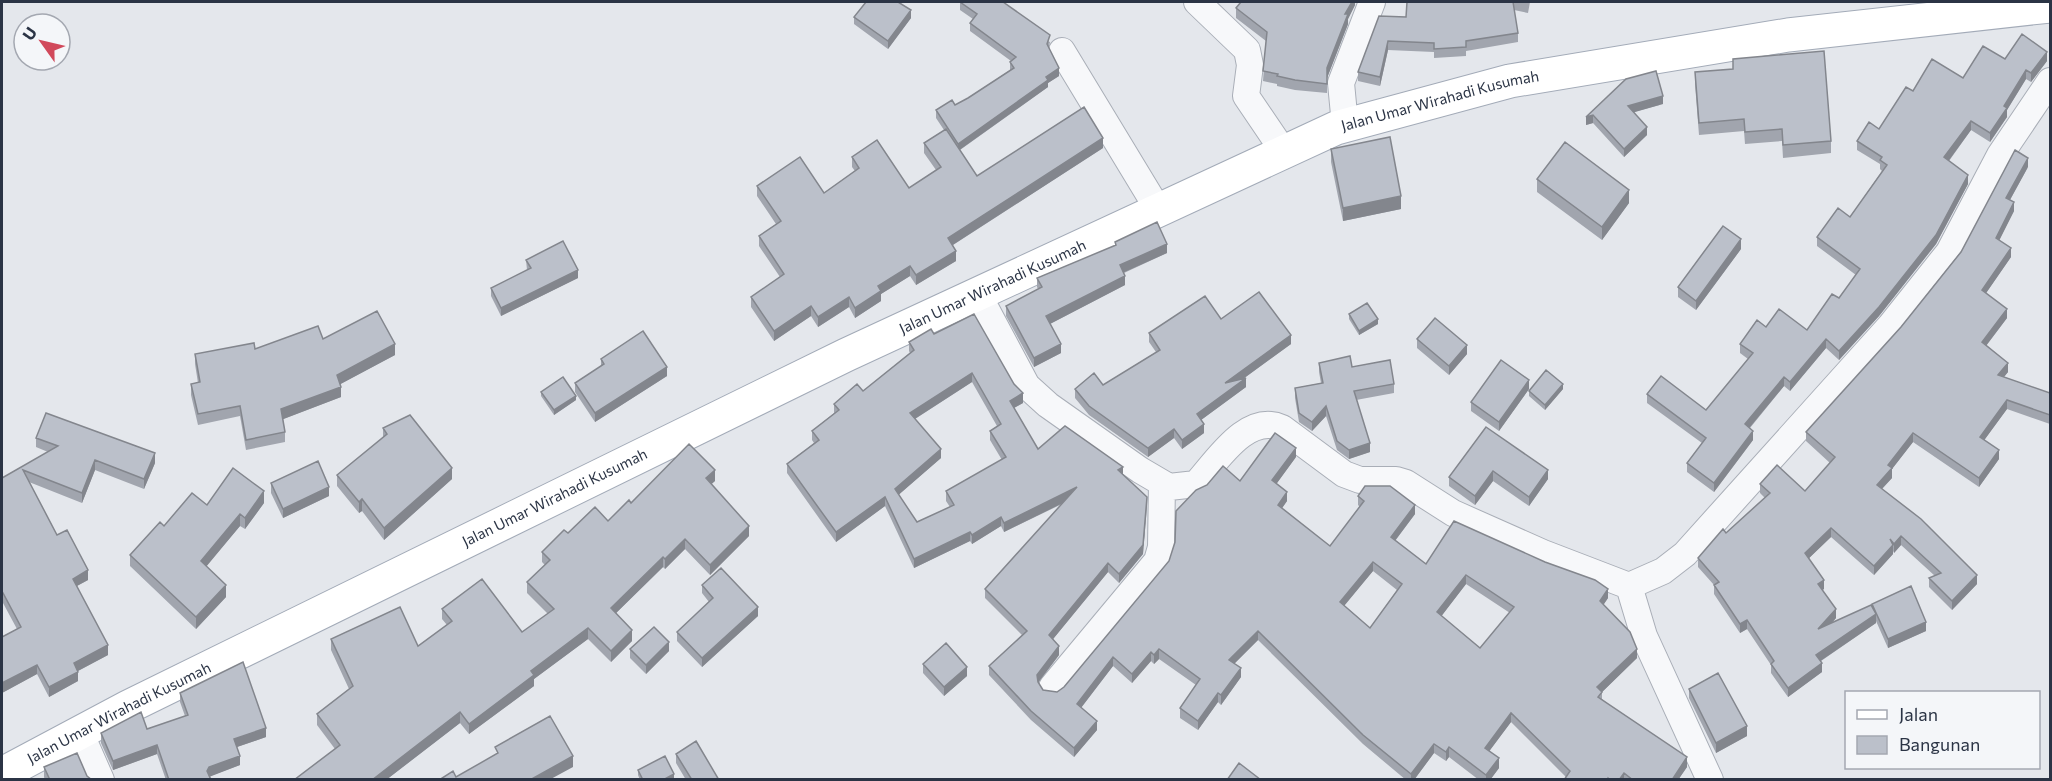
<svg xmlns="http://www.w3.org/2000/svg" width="2052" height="781" font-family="Commissioner,sans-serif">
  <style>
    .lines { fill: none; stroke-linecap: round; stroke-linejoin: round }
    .minor-casing { stroke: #a9aeb7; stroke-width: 28 }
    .primary-casing { stroke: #a3abb8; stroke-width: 35 }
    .minor { stroke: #f7f8fa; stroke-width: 26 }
    .primary { stroke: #fff; stroke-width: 33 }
    .wall { fill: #a1a5ae; fill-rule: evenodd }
    .shaded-wall { fill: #83868d }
    .building { fill: #bbc0ca; stroke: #83868d; stroke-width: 1.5; fill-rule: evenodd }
    .labels { text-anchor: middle; stroke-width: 5; stroke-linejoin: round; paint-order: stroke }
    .street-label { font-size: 15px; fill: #2b3445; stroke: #f4f6f9 }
  </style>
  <rect width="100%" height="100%" fill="#e4e7ec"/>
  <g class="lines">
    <g class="minor-casing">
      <path id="minor" d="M 1197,2 L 1247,50 L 1250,65 L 1246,96 L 1284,152
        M 1062,51 L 1159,211
        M 1345,125 L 1341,83 L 1372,2
        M 978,294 L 1027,386 L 1048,405 L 1140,470 L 1169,487 L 1196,484 C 1217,461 1247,412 1282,428 L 1344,474 L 1360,480 L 1396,480 L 1406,483 L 1453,513 L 1543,553 L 1629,586 L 1663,571 L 1685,554 L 1890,326 L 1949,252 L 2000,155 L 2050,81
        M 1629,586 L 1644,636 L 1710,780
        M 1052,687 L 1157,561 L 1161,547 L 1162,483
        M 80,732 L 101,780"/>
    </g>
    <g class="primary-casing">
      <g id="primary">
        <path id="s1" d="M 2,774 L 128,707 L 846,355 L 1336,128 L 1510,81 L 1788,35 L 2050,6"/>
      </g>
    </g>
    <use href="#minor" class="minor"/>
    <use href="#primary" class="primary"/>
  </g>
  <path class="wall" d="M 960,2 L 1050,42 L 1049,47 L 1059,76 L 1048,83 L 1048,87 L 960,150 L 977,176 L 1103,148 L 953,245 L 956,261 L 916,285 L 910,276 L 881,294 L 881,301 L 855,318 L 849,307 L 818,327 L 811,316 L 774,341 L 751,307 L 751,297 L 780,277 L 759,246 L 759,236 L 776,224 L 757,196 L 757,186 L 824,193 L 855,171 L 852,167 L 852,157 L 909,188 L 936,170 L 924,153 L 924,143 L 944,130 L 936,118 L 936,110 L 955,105 L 968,98 L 1010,70 L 1010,62 L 1011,61 L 970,31 L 970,23 L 973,19 L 960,10 Z
    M 1355,2 L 1355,5 L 1348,19 L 1348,24 L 1327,78 L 1327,93 L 1295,90 L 1277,86 L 1277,84 L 1263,81 L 1266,41 L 1236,18 L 1236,8 Z
    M 1407,2 L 1530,2 L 1528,13 L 1514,10 L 1518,33 L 1518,42 L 1466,51 L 1466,56 L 1434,58 L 1434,52 L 1388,50 L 1380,86 L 1358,81 L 1358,72 L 1406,17 Z
    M 854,17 L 911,18 L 888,49 L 854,24 Z
    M 1733,59 L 1831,141 L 1831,153 L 1783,158 L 1782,141 L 1745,144 L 1744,131 L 1699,135 L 1695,84 L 1695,72 L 1733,69 Z
    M 2005,59 L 2047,61 L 2031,82 L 2026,79 L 2007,110 L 2007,117 L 1990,142 L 1971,130 L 1949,161 L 1968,184 L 1936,244 L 1879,316 L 1839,360 L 1826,348 L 1790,391 L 1784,386 L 1750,428 L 1753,440 L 1714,492 L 1687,472 L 1687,463 L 1702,443 L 1647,403 L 1647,394 L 1706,410 L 1748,359 L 1740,353 L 1740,344 L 1766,327 L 1807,330 L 1839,298 L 1856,275 L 1817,246 L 1817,237 L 1850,217 L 1882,171 L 1880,169 L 1880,164 L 1857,150 L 1857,141 L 1879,129 L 1913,91 L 1963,78 Z
    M 1663,104 L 1634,112 L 1647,135 L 1624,157 L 1593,123 L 1586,125 L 1586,117 Z
    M 1331,149 L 1401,209 L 1343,221 L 1331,162 Z
    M 2028,167 L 2010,200 L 2014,211 L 1999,240 L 2011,257 L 1986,293 L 2007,318 L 1986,346 L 2008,372 L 2004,377 L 2050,393 L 2050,424 L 2007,409 L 1984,440 L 1999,459 L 1979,487 L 1913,442 L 1892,469 L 1892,478 L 1882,489 L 1977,584 L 1952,610 L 1929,587 L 1929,578 L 1935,576 L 1901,545 L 1894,553 L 1893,551 L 1893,554 L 1874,575 L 1831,537 L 1809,558 L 1824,589 L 1822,590 L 1836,618 L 1832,623 L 1872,608 L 1872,604 L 1926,631 L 1888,648 L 1876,621 L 1876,623 L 1821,661 L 1822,672 L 1788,697 L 1771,673 L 1771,665 L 1747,629 L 1740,633 L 1714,594 L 1714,585 L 1698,567 L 1698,558 L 1765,498 L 1760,493 L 1760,484 L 1805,491 L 1830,463 L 1806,441 L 1806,432 L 1901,327 Z
    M 1537,179 L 1629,203 L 1602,240 L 1537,192 Z
    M 1115,242 L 1167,253 L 1124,273 L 1125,285 L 1050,324 L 1061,353 L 1034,367 L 1006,316 L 1006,306 L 1038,289 L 1037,287 L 1037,278 L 1115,246 Z
    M 1741,249 L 1696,310 L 1678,297 L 1678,287 Z
    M 526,260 L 578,278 L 501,316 L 491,296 L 491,288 L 527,270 Z
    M 1349,314 L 1378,324 L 1359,335 L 1349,319 Z
    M 1221,319 L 1291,344 L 1243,379 L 1246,387 L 1201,420 L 1204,433 L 1182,449 L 1174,438 L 1148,457 L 1089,415 L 1075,398 L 1075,389 L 1103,385 L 1156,352 L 1149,342 L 1149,333 Z
    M 934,334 L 1023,403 L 1014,408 L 1038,449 L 1123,475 L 1147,507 L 1143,554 L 1119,583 L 1108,572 L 1053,639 L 1059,655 L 1038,683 L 1043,690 L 1057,692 L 1064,687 L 1240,481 L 1296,457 L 1276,484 L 1287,501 L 1282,508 L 1330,546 L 1360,507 L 1358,505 L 1358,496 L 1415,514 L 1395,541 L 1426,564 L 1608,598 L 1603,605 L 1637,658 L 1602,692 L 1602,699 L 1687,767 L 1678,780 L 1564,780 L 1566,777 L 1511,722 L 1489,751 L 1499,768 L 1490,780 L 1479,780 L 1449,757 L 1446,761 L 1434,753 L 1414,780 L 1406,780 L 1363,744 L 1258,640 L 1234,664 L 1241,677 L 1221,705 L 1218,702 L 1198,730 L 1180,718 L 1180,708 L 1196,685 L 1159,659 L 1154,664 L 1151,661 L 1132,683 L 1113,666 L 1081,708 L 1097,730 L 1074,757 L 1031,720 L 989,675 L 989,666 L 1022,635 L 985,598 L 985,589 L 1062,504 L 1004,532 L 1001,526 L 972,544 L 970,541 L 914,568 L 885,506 L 836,542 L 787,473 L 787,464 L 814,443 L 812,440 L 812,431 L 834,413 L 834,404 L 863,391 L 910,353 L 909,351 L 909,342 ZM 972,382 L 997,426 L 990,431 L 990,440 L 1002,460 L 946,491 L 946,501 L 950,507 L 917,522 L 898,495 L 941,458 L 915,419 ZM 1373,571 L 1397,590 L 1370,628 L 1344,605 ZM 1466,584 L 1510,613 L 1480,648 L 1441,616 Z
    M 323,339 L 395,355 L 340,384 L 341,397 L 283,419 L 285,432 L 285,442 L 246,450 L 240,416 L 198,425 L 191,395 L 191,384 L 198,383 L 195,364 L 195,354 L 255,349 Z
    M 1417,339 L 1467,354 L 1449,375 L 1417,348 Z
    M 601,359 L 667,376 L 595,422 L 575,392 L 575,383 L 601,366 Z
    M 1319,363 L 1352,367 L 1394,384 L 1394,393 L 1356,400 L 1370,452 L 1349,459 L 1337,450 L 1326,416 L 1312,431 L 1299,422 L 1295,398 L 1295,388 L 1321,383 L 1319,372 Z
    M 1529,389 L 1499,431 L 1471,411 L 1471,402 Z
    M 1563,389 L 1545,410 L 1529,396 L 1529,391 Z
    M 541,392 L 576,400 L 554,415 L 541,396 Z
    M 1486,427 L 1548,479 L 1529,506 L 1493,481 L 1475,505 L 1449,486 L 1449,477 Z
    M 383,428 L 452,479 L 384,540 L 362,511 L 359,513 L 337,486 L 337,475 L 383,438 Z
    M 36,438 L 155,463 L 144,489 L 95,470 L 82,503 L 29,482 L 57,535 L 88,580 L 77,586 L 108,655 L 78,671 L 78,681 L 49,697 L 37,674 L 2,693 L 2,637 L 17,629 L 3,603 L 2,603 L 2,478 L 48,452 L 36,447 Z
    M 715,481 L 711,484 L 749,536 L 710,575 L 685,549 L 665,569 L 663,567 L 616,613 L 632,641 L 611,662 L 588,639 L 534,679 L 534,686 L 469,734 L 460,723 L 386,780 L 294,780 L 335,749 L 317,725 L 317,714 L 349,689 L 331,650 L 331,639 L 418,646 L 447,625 L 442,619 L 442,609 L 522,632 L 548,614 L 527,593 L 527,582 L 545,565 L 542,562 L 542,552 L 568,533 L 608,521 L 631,503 Z
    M 271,483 L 329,496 L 283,518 L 271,493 Z
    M 264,503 L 245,529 L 240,526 L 206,566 L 226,597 L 196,629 L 130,566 L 130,555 L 164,526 Z
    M 702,585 L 758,616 L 702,667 L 677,641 L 677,632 L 709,602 L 702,593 Z
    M 630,649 L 669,651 L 646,674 L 630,658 Z
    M 923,664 L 967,676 L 944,696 L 923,673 Z
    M 1689,689 L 1747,736 L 1716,753 L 1689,698 Z
    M 180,693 L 266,737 L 237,747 L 240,765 L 210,776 L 211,780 L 166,780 L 157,754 L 113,770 L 101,743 L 101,733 L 147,729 L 185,716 L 180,702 Z
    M 676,754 L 719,780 L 686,780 L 676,763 Z
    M 44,767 L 87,776 L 92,780 L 45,780 L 44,777 Z
    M 638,770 L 674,778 L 672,780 L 640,780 L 638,775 Z"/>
  <path class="shaded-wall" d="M 1352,2 L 1355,2 L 1355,5 L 1348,19 L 1348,24 L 1327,78 L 1327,68 L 1345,14 Z
    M 911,10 L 911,18 L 888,49 L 888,41 Z
    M 1388,41 L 1388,50 L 1380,86 L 1380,77 Z
    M 2047,52 L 2047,61 L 2031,82 L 2031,73 Z
    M 1059,68 L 1059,76 L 1048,83 L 1048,87 L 958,151 L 958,144 L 1046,77 Z
    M 2026,70 L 2026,79 L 2007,110 L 2007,117 L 1990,142 L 1990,133 L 2004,106 Z
    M 1663,96 L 1663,104 L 1628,114 L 1628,106 Z
    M 1593,115 L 1593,123 L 1586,125 L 1586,117 Z
    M 1971,121 L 1971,130 L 1944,167 L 1944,157 Z
    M 1647,127 L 1647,135 L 1624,157 L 1624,149 Z
    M 1103,138 L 1103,148 L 948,248 L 948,238 Z
    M 2028,158 L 2028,167 L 2006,207 L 2006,198 Z
    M 1968,175 L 1968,184 L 1936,244 L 1879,316 L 1839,360 L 1839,351 Z
    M 1629,190 L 1629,203 L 1602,240 L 1602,227 Z
    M 1401,196 L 1401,209 L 1343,221 L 1343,208 Z
    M 2014,202 L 2014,211 L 1996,247 L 1996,238 Z
    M 1741,239 L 1741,249 L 1696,310 L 1696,301 Z
    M 1167,244 L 1167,253 L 1120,274 L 1120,265 Z
    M 2011,248 L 2011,257 L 1982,299 L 1982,290 Z
    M 956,251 L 956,261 L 916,285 L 916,275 Z
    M 910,266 L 910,276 L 881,294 L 881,301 L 855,318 L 855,308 L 878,286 Z
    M 578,270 L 578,278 L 501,316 L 501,308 Z
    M 1125,276 L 1125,285 L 1046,326 L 1046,316 Z
    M 849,297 L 849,307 L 818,327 L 818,317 Z
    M 811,306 L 811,316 L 774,341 L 774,331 Z
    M 2007,309 L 2007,318 L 1982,351 L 1982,342 Z
    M 1378,319 L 1378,324 L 1359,335 L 1359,331 Z
    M 1291,335 L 1291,344 L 1225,392 L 1225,383 Z
    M 1826,339 L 1826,348 L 1790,391 L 1790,382 Z
    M 395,344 L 395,355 L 337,386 L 337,375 Z
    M 1061,344 L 1061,353 L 1034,367 L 1034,358 Z
    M 1467,345 L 1467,354 L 1449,375 L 1449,366 Z
    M 2008,363 L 2008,372 L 1998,384 L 1998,375 Z
    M 667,367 L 667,376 L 595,422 L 595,413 Z
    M 972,373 L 972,382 L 910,422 L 910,413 Z
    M 1784,377 L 1784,386 L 1745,433 L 1745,424 Z
    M 1246,378 L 1246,387 L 1197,423 L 1197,414 Z
    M 1529,380 L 1529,389 L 1499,431 L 1499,422 Z
    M 1563,384 L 1563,389 L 1545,410 L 1545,405 Z
    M 341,387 L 341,397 L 281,420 L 281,409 Z
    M 1023,393 L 1023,403 L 1010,410 L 1010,401 Z
    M 576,396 L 576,400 L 554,415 L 554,410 Z
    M 2007,400 L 2007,409 L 1980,446 L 1980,437 Z
    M 1326,406 L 1326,416 L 1312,431 L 1312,422 Z
    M 1204,424 L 1204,433 L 1182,449 L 1182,440 Z
    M 1174,429 L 1174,438 L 1148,457 L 1148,448 Z
    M 1753,431 L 1753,440 L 1714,492 L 1714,483 Z
    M 1913,433 L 1913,442 L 1892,469 L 1892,478 L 1877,494 L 1877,485 L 1888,465 Z
    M 1370,443 L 1370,452 L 1349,459 L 1349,450 Z
    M 1296,448 L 1296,457 L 1272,490 L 1272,480 Z
    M 941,449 L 941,458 L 895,498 L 895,489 Z
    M 1999,450 L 1999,459 L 1979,487 L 1979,478 Z
    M 155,453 L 155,463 L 144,489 L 144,479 Z
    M 95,460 L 95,470 L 82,503 L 82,493 Z
    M 1123,467 L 1123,476 L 1118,470 Z
    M 452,468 L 452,479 L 384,540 L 384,528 Z
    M 715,470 L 715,481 L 706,489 L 706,478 Z
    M 1548,470 L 1548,479 L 1529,506 L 1529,497 Z
    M 1493,471 L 1493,481 L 1475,505 L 1475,496 Z
    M 329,487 L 329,496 L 283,518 L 283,509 Z
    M 1077,487 L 1077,496 L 1004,532 L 1004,523 Z
    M 264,491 L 264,503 L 245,529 L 245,518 Z
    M 1287,492 L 1287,501 L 1278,514 L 1278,505 Z
    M 885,497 L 885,506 L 836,542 L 836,532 Z
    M 1147,497 L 1143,554 L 1119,583 L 1119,574 Z
    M 362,499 L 362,511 L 359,513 L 359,502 Z
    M 1415,505 L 1415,514 L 1391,546 L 1391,537 Z
    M 240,514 L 240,526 L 201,573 L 201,561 Z
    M 1001,517 L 1001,526 L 972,544 L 972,535 Z
    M 749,526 L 749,536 L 710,575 L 710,565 Z
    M 1831,528 L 1831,537 L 1805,562 L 1805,553 Z
    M 970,532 L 970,541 L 914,568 L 914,559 Z
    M 1901,536 L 1901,545 L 1894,553 L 1894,544 Z
    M 685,539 L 685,549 L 665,569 L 665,559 Z
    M 1893,545 L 1893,554 L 1874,575 L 1874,566 Z
    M 663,557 L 663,567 L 611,618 L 611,608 Z
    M 1373,562 L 1373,571 L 1340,611 L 1340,602 Z
    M 1108,563 L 1108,572 L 1049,644 L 1049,635 Z
    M 88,570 L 88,580 L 73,588 L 73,579 Z
    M 1466,575 L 1466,584 L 1437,622 L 1437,612 Z
    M 1977,575 L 1977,584 L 1952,610 L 1952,601 Z
    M 1824,580 L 1824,589 L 1818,593 L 1818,584 Z
    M 226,585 L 226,597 L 196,629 L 196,617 Z
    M 1608,589 L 1608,598 L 1600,610 L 1600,601 Z
    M 3,593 L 3,603 L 2,603 L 2,594 Z
    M 758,607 L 758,616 L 702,667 L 702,658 Z
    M 1836,609 L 1836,618 L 1818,638 L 1818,629 Z
    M 1876,614 L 1876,623 L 1816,664 L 1816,655 Z
    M 1747,620 L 1747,629 L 1740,633 L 1740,624 Z
    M 1926,622 L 1926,631 L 1888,648 L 1888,639 Z
    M 588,628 L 588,639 L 534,679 L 534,686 L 469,734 L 469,724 L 531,671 Z
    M 632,630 L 632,641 L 611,662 L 611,651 Z
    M 1258,631 L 1258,640 L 1229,669 L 1229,660 Z
    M 669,642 L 669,651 L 646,674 L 646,665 Z
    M 108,645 L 108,655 L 74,673 L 74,663 Z
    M 1059,646 L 1059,655 L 1037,684 L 1037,675 Z
    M 1159,649 L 1159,659 L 1154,664 L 1154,655 Z
    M 1637,649 L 1637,658 L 1597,697 L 1597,687 Z
    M 1151,652 L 1151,661 L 1132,683 L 1132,674 Z
    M 1113,657 L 1113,666 L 1077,713 L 1077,704 Z
    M 1822,663 L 1822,672 L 1788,697 L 1788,688 Z
    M 37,665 L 37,674 L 2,693 L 2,683 Z
    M 967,667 L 967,676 L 944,696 L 944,687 Z
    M 1241,668 L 1241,677 L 1221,705 L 1221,695 Z
    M 78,672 L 78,681 L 49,697 L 49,687 Z
    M 1218,693 L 1218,702 L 1198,730 L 1198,721 Z
    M 460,712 L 460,723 L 386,780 L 372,780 Z
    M 1511,713 L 1511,722 L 1485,757 L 1485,748 Z
    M 1097,721 L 1097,730 L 1074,757 L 1074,748 Z
    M 1747,726 L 1747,736 L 1716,753 L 1716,743 Z
    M 266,728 L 266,737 L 234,748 L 234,739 Z
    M 1434,744 L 1434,753 L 1414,780 L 1411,780 L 1411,774 Z
    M 157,745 L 157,754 L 113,770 L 113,761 Z
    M 1449,747 L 1449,757 L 1446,761 L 1446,752 Z
    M 240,756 L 240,765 L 209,777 L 207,771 L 209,767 Z
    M 573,756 L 573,767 L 549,780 L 530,780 Z
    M 1687,757 L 1687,767 L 1678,780 L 1672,780 Z
    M 1499,758 L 1499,768 L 1490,780 L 1486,780 L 1486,775 Z
    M 1624,773 L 1624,780 L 1619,780 Z
    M 674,774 L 674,778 L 672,780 L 663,780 Z"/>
  <path class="building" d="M 866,2 L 898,2 L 911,10 L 888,41 L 854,17 Z
    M 960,2 L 1003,2 L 1050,35 L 1047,44 L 1059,68 L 1046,77 L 1048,80 L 958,144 L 936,110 L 952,100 L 955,105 L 968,98 L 1014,68 L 1010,62 L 1016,57 L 970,23 L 977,14 Z
    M 1241,2 L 1352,2 L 1345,14 L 1348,14 L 1327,68 L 1327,84 L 1295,80 L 1277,76 L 1278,74 L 1263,71 L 1267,32 L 1236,8 Z
    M 1407,2 L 1513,2 L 1518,33 L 1466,41 L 1466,47 L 1434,49 L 1434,43 L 1388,41 L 1380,77 L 1358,72 L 1379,16 L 1406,17 Z
    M 2022,34 L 2047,52 L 2031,73 L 2026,70 L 2004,106 L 2007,108 L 1990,133 L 1971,121 L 1944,157 L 1968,175 L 1936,235 L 1879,307 L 1839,351 L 1826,339 L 1790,382 L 1784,377 L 1745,424 L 1753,431 L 1714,483 L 1687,463 L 1706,438 L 1647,394 L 1661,376 L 1706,410 L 1753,353 L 1740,344 L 1757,320 L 1766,327 L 1779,309 L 1807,330 L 1832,294 L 1839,298 L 1860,269 L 1817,237 L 1838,208 L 1850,217 L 1887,165 L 1880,160 L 1882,157 L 1857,141 L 1869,122 L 1879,129 L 1906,87 L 1913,91 L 1932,59 L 1963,78 L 1983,46 L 2005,59 Z
    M 1824,51 L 1831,141 L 1783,145 L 1782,129 L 1745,132 L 1744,119 L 1699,123 L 1695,72 L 1733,69 L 1733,59 Z
    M 1656,71 L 1663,96 L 1628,106 L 1647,127 L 1624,149 L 1593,115 L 1586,117 L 1626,79 Z
    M 1084,107 L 1103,138 L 948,238 L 956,251 L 916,275 L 910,266 L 878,286 L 881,291 L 855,308 L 849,297 L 818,317 L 811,306 L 774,331 L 751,297 L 784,274 L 759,236 L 781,221 L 757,186 L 800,157 L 824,193 L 859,168 L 852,157 L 877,140 L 909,188 L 941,167 L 924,143 L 946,129 L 977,176 Z
    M 1390,137 L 1401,196 L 1343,208 L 1331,149 Z
    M 1565,142 L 1629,190 L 1602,227 L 1537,179 Z
    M 2015,150 L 2028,158 L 2006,198 L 2014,202 L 1996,238 L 2011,248 L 1982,290 L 2007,309 L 1982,342 L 2008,363 L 1998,375 L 2050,393 L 2050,415 L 2007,400 L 1980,437 L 1999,450 L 1979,478 L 1913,433 L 1888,465 L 1892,468 L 1877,485 L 1921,519 L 1977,575 L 1952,601 L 1929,578 L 1941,573 L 1901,536 L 1894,544 L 1890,539 L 1893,545 L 1874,566 L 1831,528 L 1805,553 L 1824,580 L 1818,584 L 1836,609 L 1818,629 L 1871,605 L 1876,614 L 1816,655 L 1822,663 L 1788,688 L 1771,664 L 1774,661 L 1747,620 L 1740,624 L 1714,585 L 1719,582 L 1698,558 L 1723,529 L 1726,533 L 1770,493 L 1760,484 L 1777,465 L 1805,491 L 1835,457 L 1806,432 L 1901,327 L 1961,252 Z
    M 1157,222 L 1167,244 L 1120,265 L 1125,276 L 1046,316 L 1061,344 L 1034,358 L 1006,306 L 1042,287 L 1037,278 L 1116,245 L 1115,242 Z
    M 1723,226 L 1741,239 L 1696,301 L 1678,287 Z
    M 563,241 L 578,270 L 501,308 L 491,288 L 531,268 L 526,260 Z
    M 1259,292 L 1291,335 L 1225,383 L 1246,378 L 1197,414 L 1204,424 L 1182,440 L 1174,429 L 1148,448 L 1089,406 L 1075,389 L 1094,373 L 1103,385 L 1160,350 L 1149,333 L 1205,296 L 1221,319 Z
    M 1367,303 L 1378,319 L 1359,331 L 1349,314 Z
    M 377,311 L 395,344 L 337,375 L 341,387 L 281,409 L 285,432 L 246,440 L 240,406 L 198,414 L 191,384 L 200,382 L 195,354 L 254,343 L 255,349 L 318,326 L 323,339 Z
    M 974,314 L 1014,384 L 1023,393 L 1010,401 L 1038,449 L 1065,426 L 1123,467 L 1118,470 L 1147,497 L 1143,545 L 1119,574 L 1108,563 L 1049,635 L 1059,646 L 1037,675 L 1038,682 L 1043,690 L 1057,692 L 1064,687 L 1169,561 L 1175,542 L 1176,511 L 1196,490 L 1207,485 L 1223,466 L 1240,481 L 1275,433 L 1296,448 L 1272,480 L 1287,492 L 1278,505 L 1330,546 L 1364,501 L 1358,496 L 1365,486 L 1390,486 L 1415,505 L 1391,537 L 1426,564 L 1454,521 L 1545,562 L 1595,580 L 1608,589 L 1600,601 L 1630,632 L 1637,649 L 1597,687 L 1602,692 L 1598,697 L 1687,757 L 1672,780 L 1633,780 L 1624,773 L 1619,780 L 1610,780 L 1608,778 L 1607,780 L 1564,780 L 1570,771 L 1511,713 L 1485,748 L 1499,758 L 1486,775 L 1449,747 L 1446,752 L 1434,744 L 1411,774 L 1363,735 L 1258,631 L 1229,660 L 1241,668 L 1221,695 L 1218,693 L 1198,721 L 1180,708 L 1200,679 L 1159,649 L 1154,655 L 1151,652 L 1132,674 L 1113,657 L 1077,704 L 1097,721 L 1074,748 L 1031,711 L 989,666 L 1027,631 L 985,589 L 1077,487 L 1004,523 L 1001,517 L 972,535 L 970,532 L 914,559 L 885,497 L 836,532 L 787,464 L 819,440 L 812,431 L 839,410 L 834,404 L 857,384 L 863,391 L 914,350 L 909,342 L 931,329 L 934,334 ZM 972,373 L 1001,424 L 990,431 L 1006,457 L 946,491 L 954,505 L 917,522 L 895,489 L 941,449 L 910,413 ZM 1373,562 L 1402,584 L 1370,628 L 1340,602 ZM 1466,575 L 1514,607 L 1480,648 L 1437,612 Z
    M 1435,318 L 1467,345 L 1449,366 L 1417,339 Z
    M 643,331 L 667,367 L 595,413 L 575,383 L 604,364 L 601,359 Z
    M 1350,356 L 1352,367 L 1390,360 L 1394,384 L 1354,391 L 1370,443 L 1349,450 L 1337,441 L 1326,406 L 1312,422 L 1299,413 L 1295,388 L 1323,383 L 1319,363 Z
    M 1501,360 L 1529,380 L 1499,422 L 1471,402 Z
    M 1546,370 L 1563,384 L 1545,405 L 1529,391 Z
    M 563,377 L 576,396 L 554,410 L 541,392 Z
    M 46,413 L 155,453 L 144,479 L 95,460 L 82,493 L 23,470 L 57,535 L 67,530 L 88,570 L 73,579 L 108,645 L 74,663 L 78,672 L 49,687 L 37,665 L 2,683 L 2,637 L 21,627 L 3,593 L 2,594 L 2,478 L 58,446 L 36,438 Z
    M 410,415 L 452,468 L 384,528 L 362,499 L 359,502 L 337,475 L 387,434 L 383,428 Z
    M 1486,427 L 1548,470 L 1529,497 L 1493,471 L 1475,496 L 1449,477 Z
    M 689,444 L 715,470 L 706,478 L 749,526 L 710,565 L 685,539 L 665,559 L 663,557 L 611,608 L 632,630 L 611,651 L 588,628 L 531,671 L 534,675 L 469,724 L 460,712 L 372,780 L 294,780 L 340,745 L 317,714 L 353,686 L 331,639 L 400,607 L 418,646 L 452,621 L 442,609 L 482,579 L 522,632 L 554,609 L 527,582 L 550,560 L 542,552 L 564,530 L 568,533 L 595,507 L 608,521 L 629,500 L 631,503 Z
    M 318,461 L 329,487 L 283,509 L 271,483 Z
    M 233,468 L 264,491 L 245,518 L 240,514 L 201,561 L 226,585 L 196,617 L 130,555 L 160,522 L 164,526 L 192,493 L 207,505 Z
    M 721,568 L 758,607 L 702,658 L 677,632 L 713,598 L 702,585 Z
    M 1911,586 L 1926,622 L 1888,639 L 1872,604 Z
    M 654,627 L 669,642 L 646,665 L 630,649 Z
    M 946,643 L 967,667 L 944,687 L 923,664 Z
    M 243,662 L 266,728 L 234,739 L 240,756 L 209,767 L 207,771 L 211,780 L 169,780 L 157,745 L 113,761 L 101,733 L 141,712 L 147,729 L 188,715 L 180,693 Z
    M 1718,673 L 1747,726 L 1716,743 L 1689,689 Z
    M 550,716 L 573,756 L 530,780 L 439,780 L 453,771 L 456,777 L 498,753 L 495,747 Z
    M 696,741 L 719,780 L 692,780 L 676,754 Z
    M 77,753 L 87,776 L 92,780 L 50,780 L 44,767 Z
    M 665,756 L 674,774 L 663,780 L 643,780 L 638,770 Z
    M 1239,763 L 1261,780 L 1227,780 Z"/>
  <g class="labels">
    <g class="street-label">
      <text dy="5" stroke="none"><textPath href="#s1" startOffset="1590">Jalan Umar Wirahadi Kusumah</textPath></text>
      <text dy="5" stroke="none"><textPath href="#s1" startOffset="1104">Jalan Umar Wirahadi Kusumah</textPath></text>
      <text dy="5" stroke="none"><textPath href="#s1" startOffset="618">Jalan Umar Wirahadi Kusumah</textPath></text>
      <text dy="5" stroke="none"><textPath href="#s1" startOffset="132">Jalan Umar Wirahadi Kusumah</textPath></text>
    </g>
  </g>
  <rect width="2052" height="781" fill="none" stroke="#2b3445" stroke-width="6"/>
  <rect x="1845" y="691" width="195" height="78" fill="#f4f6f9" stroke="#a4a8b1" stroke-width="1.5"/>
  <rect x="1857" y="710" width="30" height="9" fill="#ffffff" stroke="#a4a8b1" stroke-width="1.5"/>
  <text x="1899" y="721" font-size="18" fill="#2b3445">Jalan</text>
  <rect x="1857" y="736" width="30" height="18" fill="#bbc0ca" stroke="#a4a8b1" stroke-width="1.5"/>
  <text x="1899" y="751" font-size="18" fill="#2b3445">Bangunan</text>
  <g transform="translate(42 42) rotate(304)"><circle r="28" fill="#f4f6f9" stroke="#a4a8b1" stroke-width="1.5"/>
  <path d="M0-4.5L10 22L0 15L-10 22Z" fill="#d1495b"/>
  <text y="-9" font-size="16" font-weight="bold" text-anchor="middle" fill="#2b3445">U</text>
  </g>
</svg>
